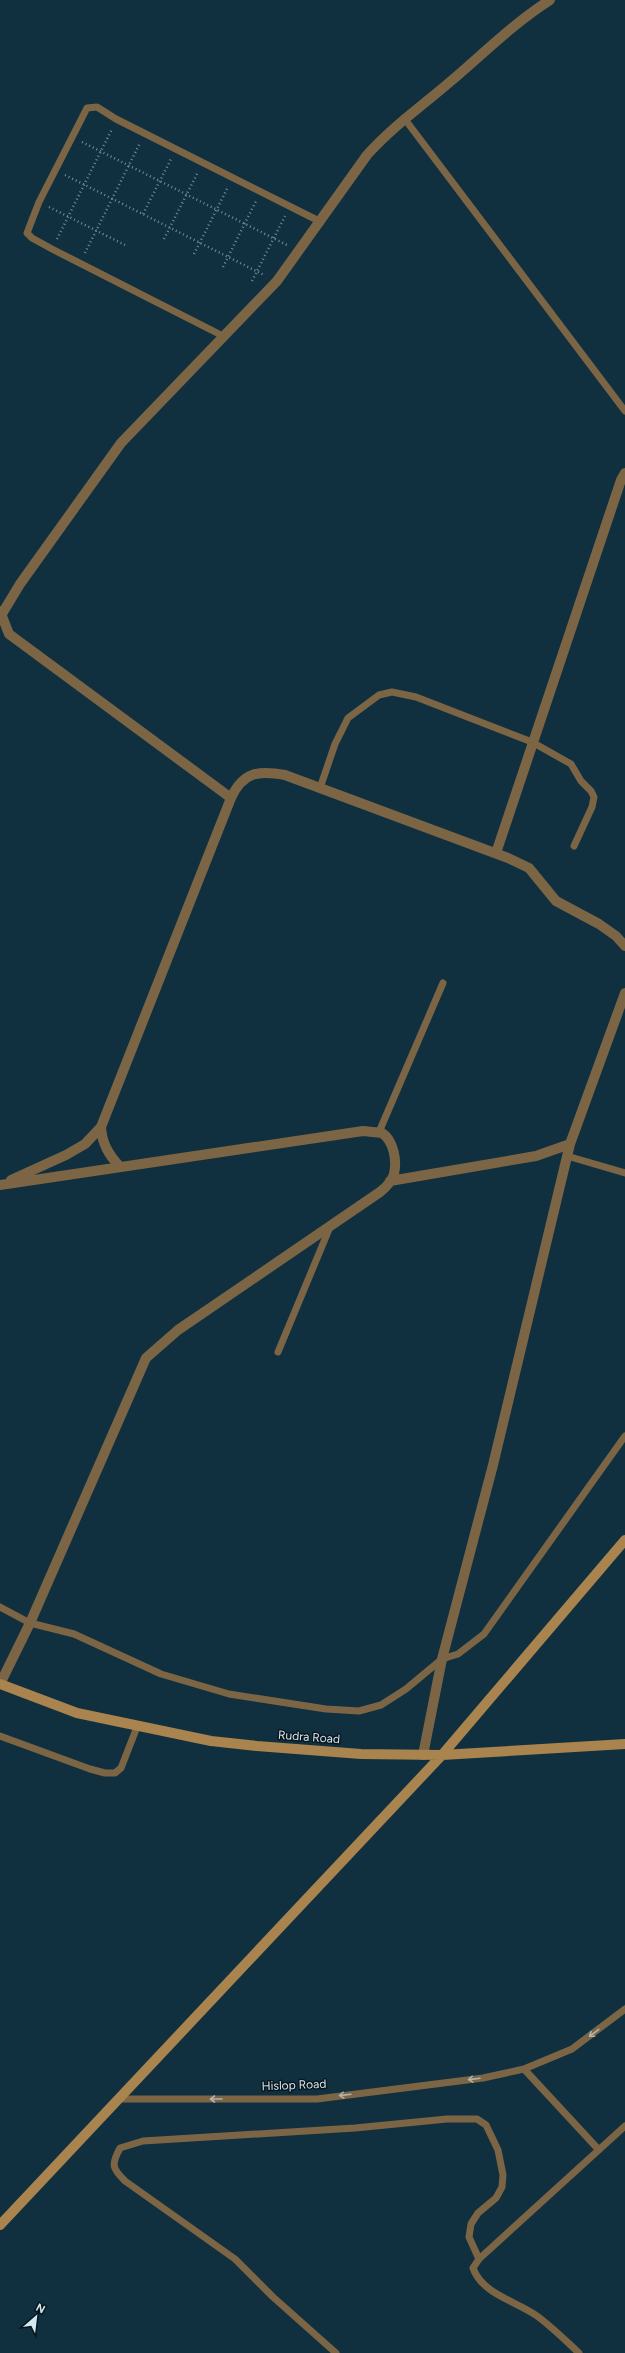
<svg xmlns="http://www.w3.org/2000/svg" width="625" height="2353" font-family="Figtree,sans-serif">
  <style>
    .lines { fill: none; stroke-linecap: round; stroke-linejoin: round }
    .path { stroke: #748d9a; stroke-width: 2.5; stroke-dasharray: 1 3; stroke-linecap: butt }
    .lane { stroke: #7c6544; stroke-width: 7 }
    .street { stroke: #7c6544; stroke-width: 10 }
    .secondary { stroke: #a9844e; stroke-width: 10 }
    .oneway { stroke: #b1b3ac }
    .labels { text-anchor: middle; stroke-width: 3; stroke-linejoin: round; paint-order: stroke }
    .street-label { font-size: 12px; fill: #d5e7f1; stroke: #09171d }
  </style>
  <rect width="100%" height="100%" fill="#103040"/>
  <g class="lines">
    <path class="path" d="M 82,142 L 287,245
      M 65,175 L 264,275
      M 49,207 L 125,245
      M 143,214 L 171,159
      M 57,239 L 112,129
      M 164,239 L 198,172
      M 85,253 L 140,143
      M 194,254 L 228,187
      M 223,267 L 256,201
      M 252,281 L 285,216"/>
    <path class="lane" d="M 404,118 L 625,411
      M 223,336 L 52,249 L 32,238 L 27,233 L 39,202 L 87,108 L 97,107 L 116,119 L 321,222
      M 320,788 L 335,744 L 348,718 L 379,695 L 392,692 L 416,697 L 532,742 L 571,764 L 581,781 L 591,791 L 594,797 L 592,807 L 574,846
      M 379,1132 L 443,983
      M 567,1156 L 625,1173
      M 278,1352 L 330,1227
      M 0,1607 L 30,1623 L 74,1634 L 161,1674 L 229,1694 L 326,1709 L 359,1711 L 381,1705 L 406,1689 L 442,1659 L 458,1654 L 484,1634 L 625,1436
      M 0,1736 L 90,1769 L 105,1773 L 115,1773 L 121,1768 L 137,1727
      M 524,2069 L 599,2150
      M 118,2099 L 317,2099 L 483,2078 L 524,2069 L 572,2049 L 625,2009
      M 336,2353 L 273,2297 L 235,2259 L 125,2181 C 112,2168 111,2165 120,2148 L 143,2141 L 355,2128 L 447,2119 L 477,2119 L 486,2125 L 498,2150 L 503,2175 L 502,2187 L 496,2198 L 478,2213 L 471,2224 L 469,2237 L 479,2259
      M 579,2353 C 565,2340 552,2327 537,2316 C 516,2301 482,2294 473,2268 L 479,2259 L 625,2126"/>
    <path class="street" d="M 0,611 L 9,634 L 231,798
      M 2,614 L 20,584 L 121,443 L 277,281 L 367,155 C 393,126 422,106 451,81 C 484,53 514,23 550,0
      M 496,853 L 621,480 L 625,473
      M 120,1167 C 109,1155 102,1144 101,1127 L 231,798 C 243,772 258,770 285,775 L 508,858 L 529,868 L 556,901 L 599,924 L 616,936 L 625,946
      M 11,1180 L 66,1155 L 85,1144 L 101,1127
      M 390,1181 L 536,1156 L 570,1144
      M 0,1185 L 363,1131 L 382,1133 C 394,1141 397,1161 394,1174 C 392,1181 385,1188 380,1192 L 178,1330 L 146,1358 L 30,1623 L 0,1684
      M 423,1755 L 442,1659 L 493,1465 L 570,1144 L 625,993"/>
    <path class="secondary" d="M 0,1684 L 77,1713 L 211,1741 L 257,1746 L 361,1754 L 442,1755 L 625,1744
      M 0,2225 L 442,1755 L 625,1540"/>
  </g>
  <defs><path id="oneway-shaft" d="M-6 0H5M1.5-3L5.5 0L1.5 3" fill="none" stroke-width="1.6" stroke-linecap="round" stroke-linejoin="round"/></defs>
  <g class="oneway">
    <use href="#oneway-shaft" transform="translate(594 2033) rotate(143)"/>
    <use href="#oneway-shaft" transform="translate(474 2079) rotate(173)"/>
    <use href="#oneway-shaft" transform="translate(345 2095) rotate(173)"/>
    <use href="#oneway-shaft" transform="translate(216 2099) rotate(180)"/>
  </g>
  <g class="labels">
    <g class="street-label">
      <text transform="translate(309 1737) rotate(4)" y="4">Rudra Road</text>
      <text transform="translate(294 2085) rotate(-2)" y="4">Hislop Road</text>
    </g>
  </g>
  <g transform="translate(36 2317) rotate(28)" stroke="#09171d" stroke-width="3" paint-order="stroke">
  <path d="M0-3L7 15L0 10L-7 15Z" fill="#d5e7f1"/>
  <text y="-6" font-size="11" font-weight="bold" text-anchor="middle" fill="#d5e7f1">N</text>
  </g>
</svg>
